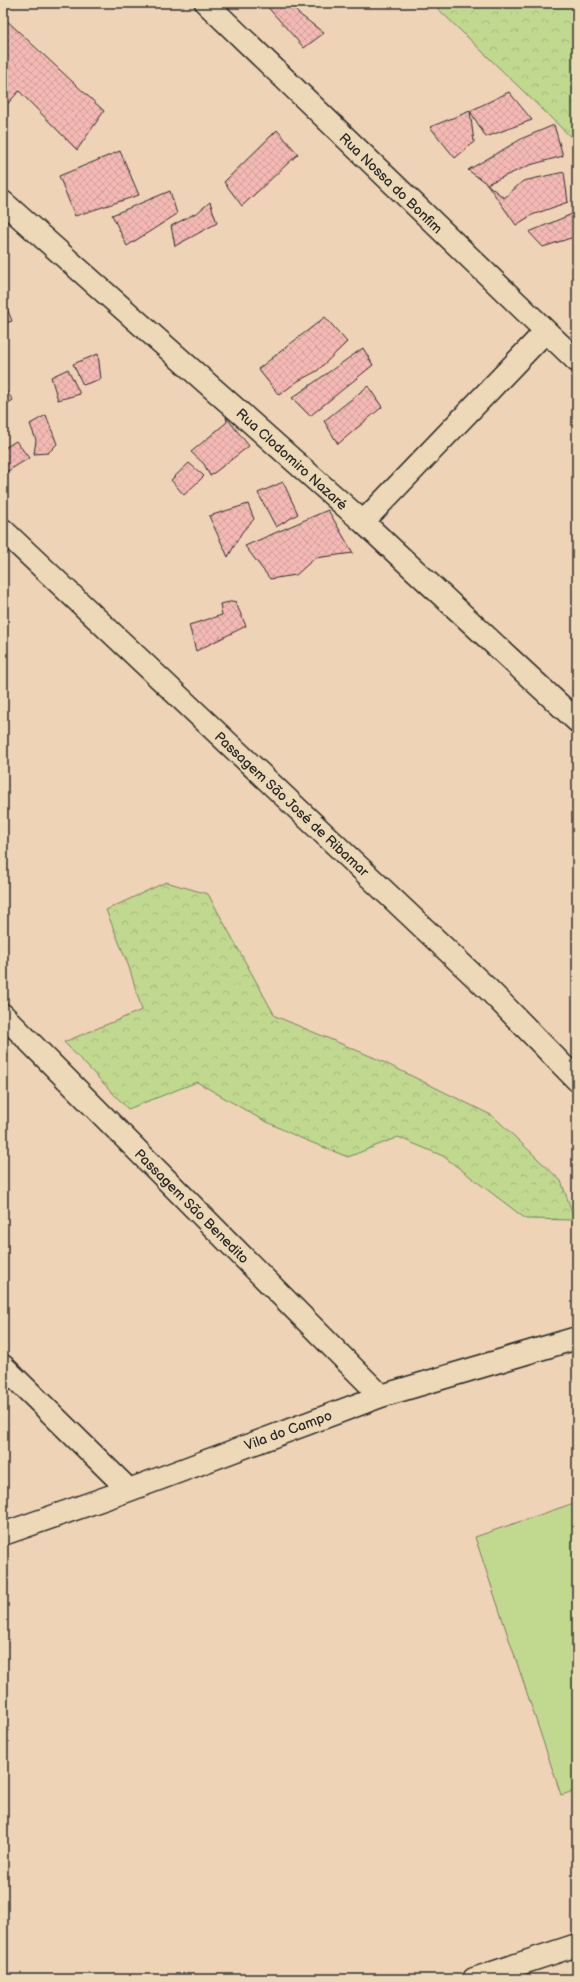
<svg xmlns="http://www.w3.org/2000/svg" width="580" height="1982" font-family="'Balsamiq Sans',sans-serif">
  <style>
    .grass { fill: #c0d98f; stroke: #76825d }
    .forest { fill: url(#forest-crowns); stroke: #76825d }
    .building { fill: url(#building-cross-hatch); stroke: #2b2b2b }
    .lines { fill: none; stroke-linecap: round; stroke-linejoin: round }
    .minor-casing { stroke: #2b2b2b; stroke-width: 25 }
    .minor { stroke: #edd9b7; stroke-width: 22 }
    .labels { text-anchor: middle; stroke-width: 3.5; stroke-linejoin: round; paint-order: stroke }
    .street-label { font-size: 14px; fill: #2b2b2b; stroke: #edd9b7 }
  </style>
  <defs>
    <pattern id="forest-crowns" width="20" height="18" patternUnits="userSpaceOnUse"><rect width="20" height="18" fill="#c0d98f"/><path d="M2 6a3 3 0 1 1 6 0M12 15a3 3 0 1 1 6 0" fill="none" stroke="#a5ba7c"/></pattern>
    <pattern id="building-cross-hatch" width="8" height="8" patternUnits="userSpaceOnUse"><rect width="8" height="8" fill="#f4b9b4"/><path d="M0 0l8 8M0 8l8-8" fill="none" stroke="#d19f9b"/></pattern>
  </defs>
  <rect width="100%" height="100%" fill="#eed3b6"/>
  <filter id="ink" filterUnits="userSpaceOnUse"><feTurbulence type="fractalNoise" baseFrequency=".025" numOctaves="2"/><feDisplacementMap in="SourceGraphic" scale="8" xChannelSelector="R" yChannelSelector="G"/><feConvolveMatrix kernelMatrix="1 2 1 2 8 2 1 2 1" color-interpolation-filters="sRGB"/></filter>
  <g filter="url(#ink)">
    <path class="grass" d="M 577,1502 L 577,1790 L 561,1795 L 475,1537 Z"/>
    <path class="forest" d="M 432,3 L 577,3 L 577,143 Z
      M 166,882 L 208,894 L 275,1016 L 375,1058 L 493,1116 L 561,1181 L 575,1220 L 526,1219 L 443,1156 L 398,1137 L 348,1157 L 298,1137 L 259,1118 L 197,1082 L 128,1109 L 64,1042 L 142,1010 L 129,967 L 106,910 Z"/>
    <path class="building" d="M 264,3 L 288,3 L 299,14 L 324,33 L 304,48 Z
      M 3,17 L 104,111 L 77,150 L 19,91 L 3,109 Z
      M 509,92 L 532,120 L 486,137 L 470,111 Z
      M 470,111 L 474,142 L 455,158 L 430,127 Z
      M 554,125 L 563,156 L 530,165 L 487,184 L 468,170 L 523,138 Z
      M 277,130 L 298,154 L 242,206 L 224,182 Z
      M 120,151 L 139,195 L 75,216 L 59,176 Z
      M 564,172 L 568,202 L 532,215 L 516,225 L 487,184 L 504,198 L 523,181 Z
      M 170,191 L 177,214 L 127,246 L 112,215 Z
      M 210,202 L 217,223 L 175,246 L 171,226 L 198,212 Z
      M 577,212 L 577,236 L 543,247 L 529,232 Z
      M 3,298 L 12,321 L 3,324 Z
      M 325,317 L 347,342 L 317,371 L 298,381 L 279,395 L 258,369 Z
      M 363,348 L 373,365 L 310,416 L 292,398 Z
      M 98,354 L 101,379 L 83,385 L 73,364 Z
      M 68,369 L 80,394 L 58,400 L 51,377 Z
      M 368,386 L 382,407 L 338,444 L 324,421 Z
      M 3,387 L 13,400 L 3,406 Z
      M 46,415 L 57,444 L 48,453 L 34,454 L 36,440 L 30,424 Z
      M 226,417 L 249,446 L 210,476 L 204,464 L 191,452 L 227,422 Z
      M 16,441 L 29,458 L 3,474 L 3,449 Z
      M 189,463 L 204,476 L 184,495 L 171,480 Z
      M 283,482 L 298,514 L 276,527 L 258,493 Z
      M 248,504 L 254,519 L 242,532 L 228,557 L 209,516 Z
      M 328,510 L 353,553 L 315,558 L 296,575 L 270,579 L 245,546 Z
      M 235,601 L 246,626 L 196,651 L 189,625 L 222,615 L 220,604 Z"/>
    <g class="lines">
      <g class="minor-casing">
        <path id="minor" d="M 206,3 L 577,361
          M 3,202 L 363,522 L 577,721
          M 363,522 L 545,332
          M 3,530 L 490,991 L 577,1080
          M 3,1015 L 381,1396
          M 3,1366 L 129,1490
          M 3,1534 L 129,1490 L 381,1396 L 577,1338
          M 474,1979 L 577,1945"/>
      </g>
      <use href="#minor" class="minor"/>
    </g>
  </g>
  <g class="labels">
    <g class="street-label">
      <text transform="translate(391 183) rotate(44)" y="5">Rua Nossa do Bonfim</text>
      <text transform="translate(292 459) rotate(42)" y="5">Rua Clodomiro Nazaré</text>
      <text transform="translate(292 804) rotate(43)" y="5">Passagem São José de Ribamar</text>
      <text transform="translate(192 1206) rotate(45)" y="5">Passagem São Benedito</text>
      <text transform="translate(288 1430) rotate(-20)" y="5">Vila do Campo</text>
    </g>
  </g>
  <rect width="580" height="1982" fill="none" stroke="#edd9b7" stroke-width="16"/>
  <rect x="8" y="8" width="564" height="1966" fill="none" stroke="#2b2b2b" stroke-width="1.5" filter="url(#ink)"/>
</svg>
